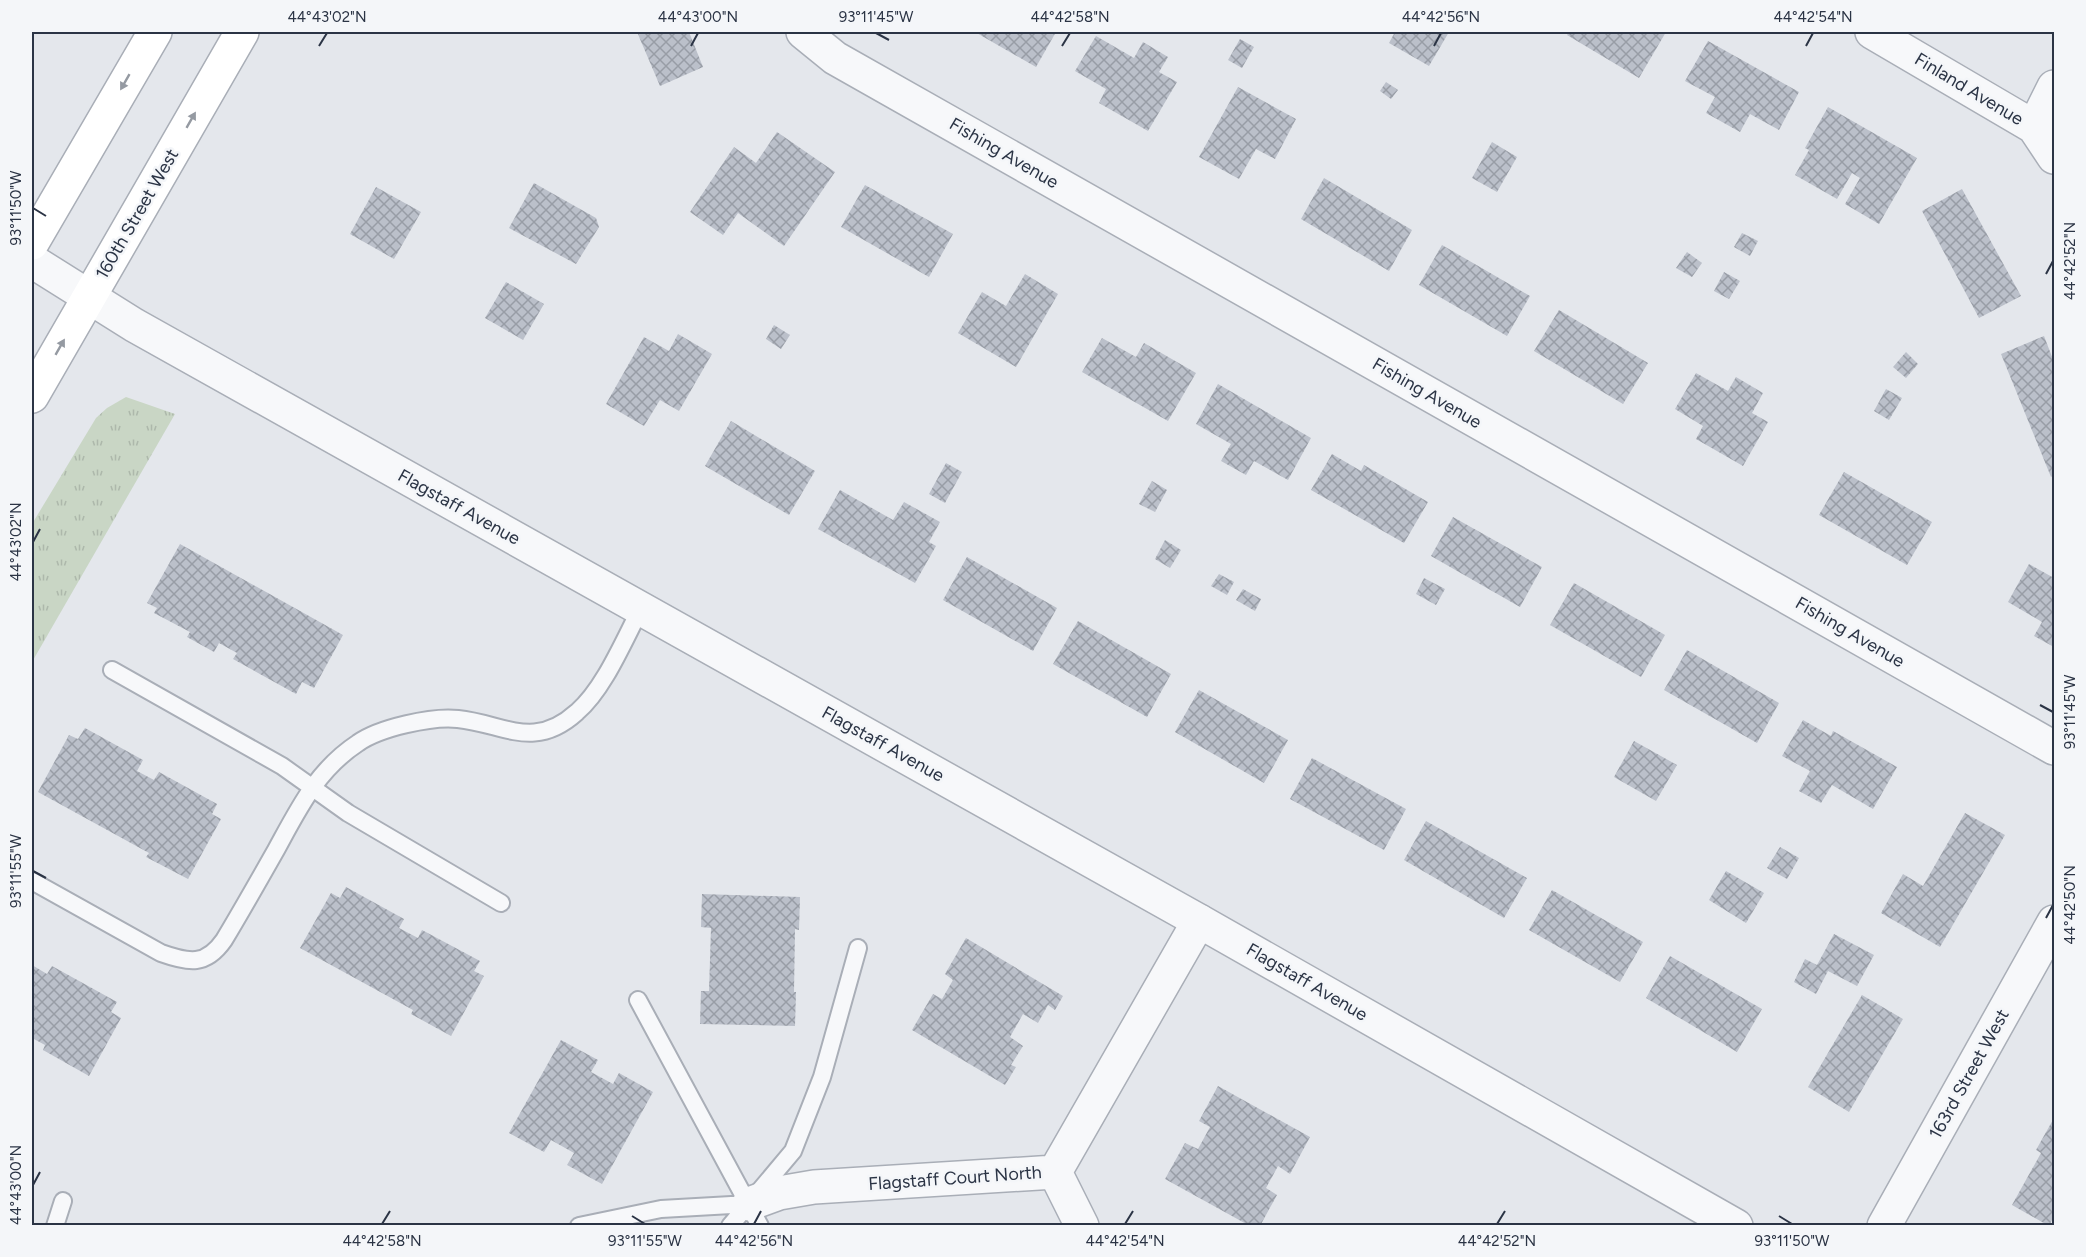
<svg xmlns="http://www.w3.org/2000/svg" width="2086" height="1257" font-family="Figtree,sans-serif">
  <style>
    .grass { fill: url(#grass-tufts) }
    .building { fill: url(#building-cross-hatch) }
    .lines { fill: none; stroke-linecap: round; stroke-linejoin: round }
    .service-casing { stroke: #a9aeb7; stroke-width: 20 }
    .minor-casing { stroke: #a9aeb7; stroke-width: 36 }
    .tertiary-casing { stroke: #a9aeb7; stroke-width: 36 }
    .secondary-casing { stroke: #a9aeb7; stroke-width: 36 }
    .service { stroke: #f7f8fa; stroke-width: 16 }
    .minor { stroke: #f7f8fa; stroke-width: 33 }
    .tertiary { stroke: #f7f8fa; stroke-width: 33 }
    .secondary { stroke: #fff; stroke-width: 33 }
    .oneway { fill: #959aa2 }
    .ticks { fill: none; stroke: #2b3445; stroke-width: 2 }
    .labels { text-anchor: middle; stroke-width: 5; stroke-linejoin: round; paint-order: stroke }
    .street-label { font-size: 18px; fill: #2b3445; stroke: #f4f6f9 }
    .neatline { fill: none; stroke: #2b3445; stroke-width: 2 }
    .ticks-label { font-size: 15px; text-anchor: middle; fill: #2b3445 }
  </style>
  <defs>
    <pattern id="grass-tufts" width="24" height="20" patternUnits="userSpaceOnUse" patternTransform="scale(1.5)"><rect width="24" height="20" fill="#c9d6c5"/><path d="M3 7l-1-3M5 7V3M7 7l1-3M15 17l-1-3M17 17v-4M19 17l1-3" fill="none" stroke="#adb8ab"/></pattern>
    <pattern id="building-cross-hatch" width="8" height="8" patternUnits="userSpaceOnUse" patternTransform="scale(1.5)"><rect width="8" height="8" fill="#bbc0ca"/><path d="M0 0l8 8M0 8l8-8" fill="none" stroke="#989da6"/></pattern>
  </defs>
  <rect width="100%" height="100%" fill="#e4e7ec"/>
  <path class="grass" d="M 126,397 L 175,414 L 32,662 L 32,524 L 96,418 L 107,408 Z"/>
  <path class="building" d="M 637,32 L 689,32 L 703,67 L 660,86 Z
    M 975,32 L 1056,32 L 1036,67 Z
    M 1395,32 L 1449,32 L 1429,66 L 1389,43 Z
    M 1569,32 L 1666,32 L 1639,78 L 1567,35 Z
    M 1096,36 L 1134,58 L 1143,42 L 1168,57 L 1159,72 L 1177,82 L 1148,131 L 1099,103 L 1106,89 L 1075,71 Z
    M 1240,39 L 1254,47 L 1242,68 L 1228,60 Z
    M 1708,41 L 1799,92 L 1779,130 L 1750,114 L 1740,132 L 1706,113 L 1715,97 L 1685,81 Z
    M 1386,82 L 1398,90 L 1391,99 L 1380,91 Z
    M 1238,87 L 1296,119 L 1275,159 L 1256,149 L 1239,179 L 1199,157 Z
    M 1828,107 L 1917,158 L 1879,224 L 1845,204 L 1860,178 L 1852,173 L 1837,199 L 1795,175 L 1809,150 L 1805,148 Z
    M 777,132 L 835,172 L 784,246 L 738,213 L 723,235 L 690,212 L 734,147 L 756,163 Z
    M 1492,142 L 1517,157 L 1497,192 L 1472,178 Z
    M 1324,178 L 1412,230 L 1389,271 L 1301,219 Z
    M 534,183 L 596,218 L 599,227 L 576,264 L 509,228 Z
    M 865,185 L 953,234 L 929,277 L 841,227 Z
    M 376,187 L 421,212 L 394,259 L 350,234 Z
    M 1962,189 L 2021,296 L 1979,318 L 1922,211 Z
    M 1742,233 L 1758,241 L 1750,256 L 1734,247 Z
    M 1442,245 L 1530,296 L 1507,336 L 1419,285 Z
    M 1687,252 L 1702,263 L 1692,277 L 1676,268 Z
    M 1724,272 L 1740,281 L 1729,299 L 1714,291 Z
    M 1025,274 L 1058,294 L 1016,367 L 958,333 L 982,292 L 1006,306 Z
    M 506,282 L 544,304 L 523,340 L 485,318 Z
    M 1559,310 L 1648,363 L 1623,404 L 1534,351 Z
    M 774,325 L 790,335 L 781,349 L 766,339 Z
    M 678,334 L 712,354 L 679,411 L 660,400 L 644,426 L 606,404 L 644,337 L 669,351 Z
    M 2044,336 L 2054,362 L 2054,475 L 2051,477 L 2001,354 Z
    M 1102,338 L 1136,357 L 1144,343 L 1196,373 L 1168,421 L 1082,372 Z
    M 1906,352 L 1918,364 L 1906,378 L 1893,367 Z
    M 1696,373 L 1728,391 L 1736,377 L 1763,393 L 1752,413 L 1768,422 L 1743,466 L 1696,439 L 1703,426 L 1675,409 Z
    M 1218,384 L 1311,438 L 1288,480 L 1254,461 L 1246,475 L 1221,461 L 1231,444 L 1196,424 Z
    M 1886,389 L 1902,398 L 1889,420 L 1874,411 Z
    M 731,421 L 815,471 L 789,515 L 705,466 Z
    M 1332,454 L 1361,471 L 1364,465 L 1428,502 L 1404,543 L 1311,490 Z
    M 946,463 L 962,472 L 945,503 L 929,494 Z
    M 1844,472 L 1932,522 L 1907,565 L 1819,515 Z
    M 1152,481 L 1167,490 L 1155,512 L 1139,504 Z
    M 840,490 L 893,520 L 904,502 L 940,522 L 929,542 L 936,546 L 915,583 L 818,529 Z
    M 1453,517 L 1542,567 L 1520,607 L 1431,556 Z
    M 1165,540 L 1181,550 L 1170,568 L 1155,559 Z
    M 180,544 L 343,635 L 314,688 L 302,682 L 296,694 L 233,659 L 237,653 L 219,643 L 214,652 L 187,637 L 190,632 L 154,613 L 157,608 L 147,603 Z
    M 967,557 L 1057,608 L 1033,651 L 943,600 Z
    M 2029,564 L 2054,578 L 2054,647 L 2034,636 L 2042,622 L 2008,602 Z
    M 1219,574 L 1234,582 L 1227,595 L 1211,586 Z
    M 1424,578 L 1445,589 L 1436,605 L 1416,594 Z
    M 1574,583 L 1665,635 L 1641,677 L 1550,625 Z
    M 1243,589 L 1261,599 L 1255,611 L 1236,600 Z
    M 1078,621 L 1171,674 L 1147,717 L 1053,664 Z
    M 1687,650 L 1779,703 L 1757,743 L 1664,690 Z
    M 1199,690 L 1288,740 L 1264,783 L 1175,732 Z
    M 1803,720 L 1831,736 L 1833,731 L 1897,767 L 1873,809 L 1832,785 L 1821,803 L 1799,791 L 1810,771 L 1782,756 Z
    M 85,728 L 143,760 L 137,771 L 154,780 L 159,772 L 217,804 L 212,814 L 221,819 L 188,879 L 146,857 L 149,853 L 38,792 L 69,735 L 78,739 Z
    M 1634,741 L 1677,765 L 1656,801 L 1614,777 Z
    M 1312,758 L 1406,809 L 1384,850 L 1290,799 Z
    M 1965,813 L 2005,835 L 1940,947 L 1881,913 L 1903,874 L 1923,886 Z
    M 1426,821 L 1527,878 L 1504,918 L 1404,860 Z
    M 1780,847 L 1799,858 L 1787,879 L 1767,868 Z
    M 1726,871 L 1764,893 L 1746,923 L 1709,900 Z
    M 346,887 L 404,919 L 399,928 L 418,938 L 422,930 L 480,961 L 474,971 L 484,976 L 451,1036 L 411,1014 L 413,1010 L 300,948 L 331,893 L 340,898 Z
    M 1552,890 L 1643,942 L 1620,982 L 1529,930 Z
    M 702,894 L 800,897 L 799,930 L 795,929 L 794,992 L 796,992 L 795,1026 L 700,1024 L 701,991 L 709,991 L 711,928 L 701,927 Z
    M 1834,934 L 1874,955 L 1857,986 L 1828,971 L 1816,994 L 1794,982 L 1805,959 L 1817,965 Z
    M 966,938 L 1063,996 L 1055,1010 L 1048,1005 L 1038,1023 L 1023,1014 L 1010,1037 L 1023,1046 L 1011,1065 L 1016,1067 L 1005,1085 L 912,1030 L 933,994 L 942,999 L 953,980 L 945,974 Z
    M 1670,956 L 1762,1009 L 1737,1052 L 1646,998 Z
    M 32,965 L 47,974 L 52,966 L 117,1002 L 111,1012 L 121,1018 L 89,1076 L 43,1050 L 45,1045 L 32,1038 Z
    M 1862,995 L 1903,1019 L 1849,1112 L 1808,1087 Z
    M 561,1040 L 598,1060 L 591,1072 L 613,1084 L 619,1073 L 653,1092 L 602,1184 L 567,1165 L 574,1153 L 551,1140 L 544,1152 L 509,1133 Z
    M 1218,1086 L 1310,1137 L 1290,1174 L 1278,1166 L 1266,1188 L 1277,1195 L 1260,1226 L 1250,1226 L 1165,1179 L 1185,1143 L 1198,1149 L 1210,1127 L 1199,1121 Z
    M 2054,1118 L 2054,1216 L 2049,1226 L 2012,1205 L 2041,1153 L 2036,1150 Z"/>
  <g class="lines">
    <g class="service-casing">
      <path id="service" d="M 112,670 L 282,766 L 348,813 L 501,903
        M 32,881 L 161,953 C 189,963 206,966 224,940 C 242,910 259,880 276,850 C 299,808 317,770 358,743 C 379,728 432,716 458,719 C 505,724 534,751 577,712 C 604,689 624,640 641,608
        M 638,1000 L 760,1226
        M 55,1226 L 63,1201
        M 579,1226 L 661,1209 L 749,1204
        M 730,1226 L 793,1151 L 822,1077 L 858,948"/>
    </g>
    <g class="minor-casing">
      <path id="minor" d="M 803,32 L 835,58 L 2054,748
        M 1872,32 L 2034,127 L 2054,157
        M 2034,127 L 2054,87
        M 1055,1172 L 1082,1226
        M 749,1204 L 779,1193 L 814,1187 L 1055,1172 L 1199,921
        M 1884,1226 L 2054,922"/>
    </g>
    <g class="tertiary-casing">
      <path id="tertiary" d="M 32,261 L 134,325 L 1199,921 L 1736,1226"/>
    </g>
    <g class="secondary-casing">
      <path id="secondary" d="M 32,243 L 155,32
        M 32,396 L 242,32"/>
    </g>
    <use href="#service" class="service"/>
    <use href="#minor" class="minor"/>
    <use href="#tertiary" class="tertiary"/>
    <use href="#secondary" class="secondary"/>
  </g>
  <defs><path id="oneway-solid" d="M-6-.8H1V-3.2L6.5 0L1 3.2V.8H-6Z" transform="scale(1.5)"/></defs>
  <g class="oneway">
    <use href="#oneway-solid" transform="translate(125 82) rotate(120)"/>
    <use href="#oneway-solid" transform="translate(191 120) rotate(-60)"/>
    <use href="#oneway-solid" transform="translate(60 347) rotate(-60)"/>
  </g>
  <path class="ticks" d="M 876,33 L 889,40M 319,46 L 327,33M 691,46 L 698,33M 1062,46 L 1070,33M 1434,46 L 1441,33M 1806,46 L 1813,33M 33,208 L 46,216M 2046,274 L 2053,261M 33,542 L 40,529M 2040,705 L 2053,712M 33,871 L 46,878M 2046,918 L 2053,905M 33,1185 L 40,1172M 632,1216 L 645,1224M 1779,1216 L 1792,1224M 382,1224 L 390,1211M 754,1224 L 761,1211M 1125,1224 L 1133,1211M 1497,1224 L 1505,1211"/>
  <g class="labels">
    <g class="street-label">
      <text transform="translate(1969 89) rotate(31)" y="6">Finland Avenue</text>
      <text transform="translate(1004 153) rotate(30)" y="6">Fishing Avenue</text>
      <text transform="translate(137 214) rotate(-60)" y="6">160th Street West</text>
      <text transform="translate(1427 393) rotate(30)" y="6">Fishing Avenue</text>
      <text transform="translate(459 507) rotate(29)" y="6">Flagstaff Avenue</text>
      <text transform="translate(1850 632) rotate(30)" y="6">Fishing Avenue</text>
      <text transform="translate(883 744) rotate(29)" y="6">Flagstaff Avenue</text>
      <text transform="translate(1307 982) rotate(30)" y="6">Flagstaff Avenue</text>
      <text transform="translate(1969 1074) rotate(-61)" y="6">163rd Street West</text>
      <text transform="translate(955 1178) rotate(-4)" y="6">Flagstaff Court North</text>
    </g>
  </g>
  <rect width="2086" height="1257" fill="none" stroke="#f4f6f9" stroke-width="66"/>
  <rect x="33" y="33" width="2020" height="1191" class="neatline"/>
  <g class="ticks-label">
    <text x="327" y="22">44°43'02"N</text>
    <text x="698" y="22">44°43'00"N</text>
    <text x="876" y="22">93°11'45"W</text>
    <text x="1070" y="22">44°42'58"N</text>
    <text x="1441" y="22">44°42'56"N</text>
    <text x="1813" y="22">44°42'54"N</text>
    <text transform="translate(16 208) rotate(-90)" y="5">93°11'50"W</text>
    <text transform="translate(2070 261) rotate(-90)" y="5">44°42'52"N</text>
    <text transform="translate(16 542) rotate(-90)" y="5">44°43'02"N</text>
    <text transform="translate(2070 712) rotate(-90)" y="5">93°11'45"W</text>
    <text transform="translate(16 871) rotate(-90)" y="5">93°11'55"W</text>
    <text transform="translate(2070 905) rotate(-90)" y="5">44°42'50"N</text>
    <text transform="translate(16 1185) rotate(-90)" y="5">44°43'00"N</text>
    <text x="382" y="1246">44°42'58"N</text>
    <text x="645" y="1246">93°11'55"W</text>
    <text x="754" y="1246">44°42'56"N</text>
    <text x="1125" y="1246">44°42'54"N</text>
    <text x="1497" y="1246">44°42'52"N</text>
    <text x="1792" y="1246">93°11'50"W</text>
  </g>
</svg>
